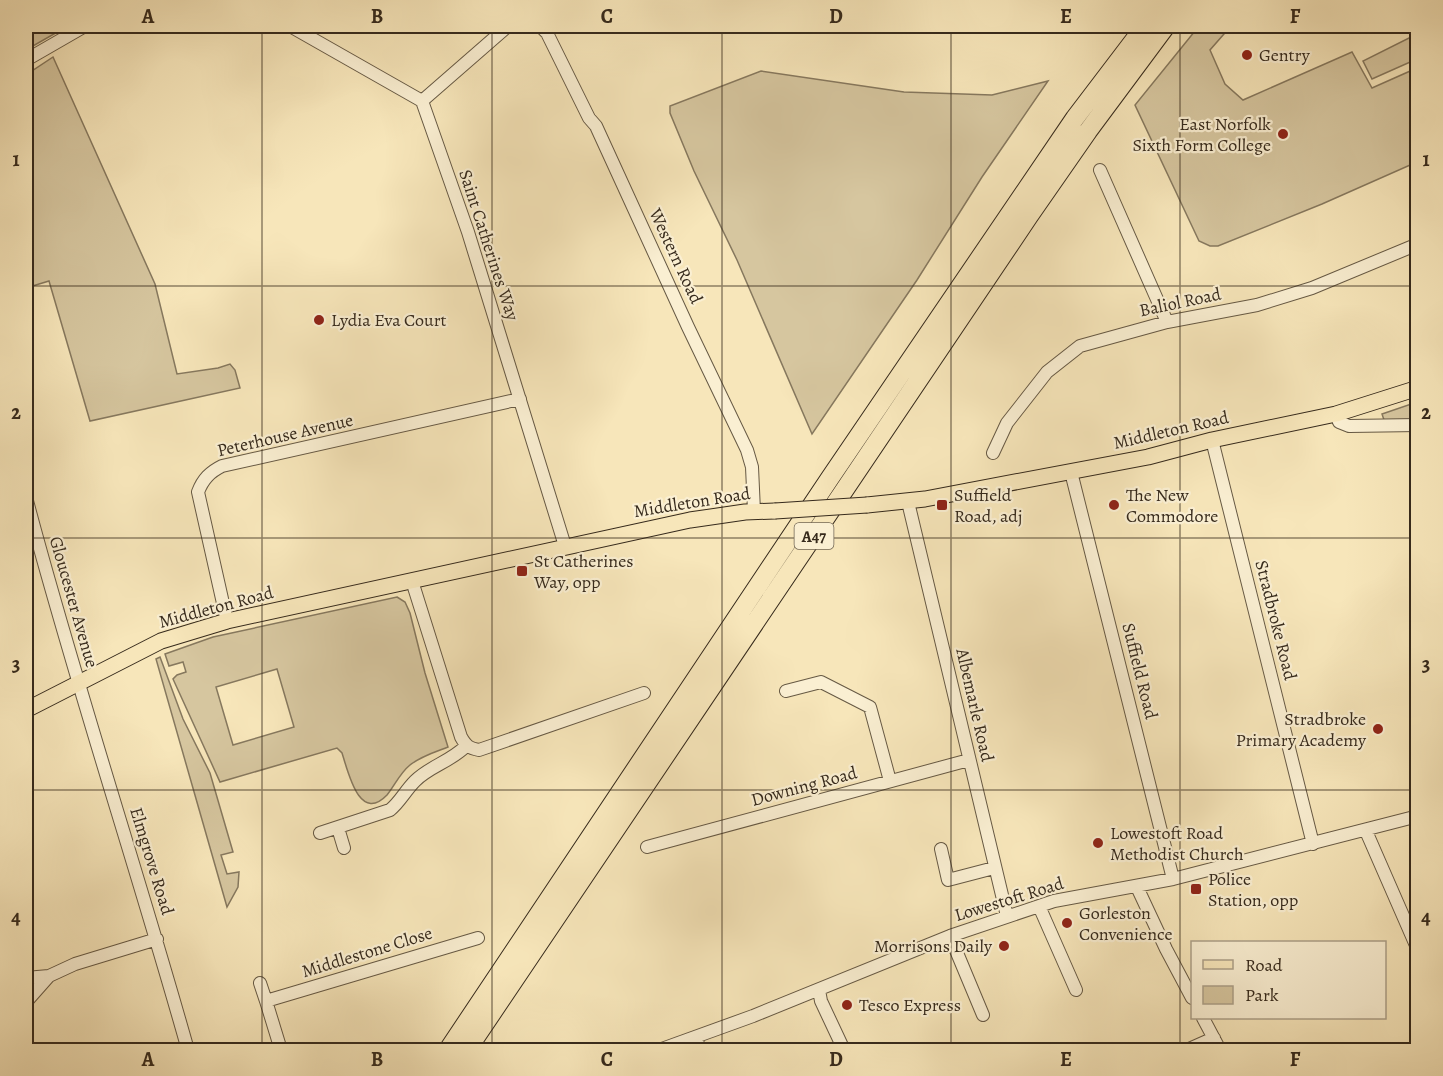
<svg xmlns="http://www.w3.org/2000/svg" width="1443" height="1076" font-family="Alegreya,serif">
  <style>
    .green { fill: #d6c69f; stroke: #86785e; stroke-width: 1.5; fill-rule: evenodd }
    .lines { fill: none; stroke-linecap: round; stroke-linejoin: round }
    .minor-casing { stroke: #665944; stroke-width: 14 }
    .major-casing { stroke: #362a1c; stroke-width: 17 }
    .highway-casing { stroke: #362a1c; stroke-width: 20 }
    .minor { stroke: #faefd2; stroke-width: 12 }
    .major { stroke: #f7e6ba; stroke-width: 15 }
    .highway { stroke: #f7e6ba; stroke-width: 18 }
    .major-bridge-casing { stroke: #362a1c; stroke-width: 17; stroke-linecap: butt }
    .major-bridge { stroke: #f7e6ba; stroke-width: 15 }
    .grid { fill: none; stroke: #362a1c; stroke-width: 1.5; stroke-opacity: 0.55 }
    .poi-dot { fill: #8f2418; stroke: #faefd2; stroke-width: 2 }
    .labels { text-anchor: middle; stroke-width: 4.5; stroke-linejoin: round; paint-order: stroke }
    .shield { fill: #faefd2; stroke: #716553; stroke-width: 1.5 }
    .shield-label { font-size: 16px; font-weight: bold; fill: #362a1c }
    .poi-label { font-size: 18px; fill: #362a1c; stroke: #faefd2; text-anchor: start }
    .street-label { font-size: 18px; fill: #362a1c; stroke: #faefd2 }
    .neatline { fill: none; stroke: #362a1c; stroke-width: 2 }
    .grid-label { font-size: 20px; text-anchor: middle; font-weight: bold; fill: #362a1c }
  </style>
  <rect width="100%" height="100%" fill="#f7e6ba"/>
  <filter id="stains"><feTurbulence type="fractalNoise" baseFrequency=".00333" numOctaves="4"/><feColorMatrix values="0 0 0 0 .2 0 0 0 0 .09 0 0 0 0 .02 0 0 0 .5 -.17"/></filter>
  <radialGradient id="worn" r=".72"><stop offset=".6" stop-color="#630" stop-opacity="0"/><stop offset="1" stop-color="#630" stop-opacity=".3"/></radialGradient>
  <path class="green" d="M 26,26 L 68,26 L 26,50 Z
    M 1199,26 L 1231,26 L 1210,50 L 1225,84 L 1243,100 L 1352,52 L 1372,88 L 1417,68 L 1417,162 L 1322,204 L 1218,246 L 1210,246 L 1199,241 L 1135,105 Z
    M 1417,34 L 1417,59 L 1372,79 L 1363,61 Z
    M 53,57 L 155,284 L 177,374 L 218,368 L 230,364 L 235,370 L 240,388 L 90,421 L 49,281 L 26,288 L 26,75 Z
    M 761,71 L 904,92 L 992,95 L 1048,81 L 982,177 L 917,280 L 812,434 L 737,260 L 694,171 L 670,113 L 670,106 Z
    M 1417,402 L 1417,421 L 1385,423 L 1382,414 Z
    M 397,597 L 405,602 L 410,613 L 425,673 L 448,747 C 435,752 421,756 410,765 C 400,773 395,785 387,795 C 359,824 348,771 342,753 L 337,748 L 220,782 L 173,679 L 177,675 L 186,672 L 183,662 L 169,666 L 165,654 L 213,637 ZM 277,669 L 294,727 L 233,745 L 216,687 Z
    M 160,657 L 183,719 L 210,773 L 233,852 L 221,855 L 227,874 L 239,872 L 238,887 L 227,907 L 156,659 Z"/>
  <g class="lines">
    <g class="minor-casing">
      <path id="minor" d="M 290,26 L 422,101 L 468,232 L 565,546
        M 540,26 L 547,33 L 589,118 L 596,126 L 688,327 L 747,450 L 752,467 L 754,511
        M 26,60 L 85,26
        M 422,101 L 508,26
        M 1100,170 L 1167,322
        M 1336,414 L 1339,422 L 1349,426 L 1418,425
        M 1212,440 L 1313,844
        M 993,453 L 1007,423 L 1047,372 L 1080,346 L 1167,322 L 1257,305 L 1312,288 L 1418,244
        M 1071,472 L 1173,879
        M 26,497 C 75,683 136,865 188,1050
        M 908,502 L 1007,916
        M 412,581 L 461,737 C 466,746 469,748 479,750 L 644,693
        M 227,621 L 198,492 C 203,479 210,472 222,466 L 520,399
        M 786,691 L 821,682 L 870,707 L 890,781
        M 338,828 L 344,848
        M 1366,831 L 1418,950
        M 320,833 L 390,810 C 400,802 405,791 415,781 C 430,766 450,762 466,746
        M 647,847 L 969,760
        M 941,849 L 948,880 L 994,868
        M 1137,887 L 1166,949 L 1192,998
        M 1039,906 L 1076,990
        M 950,936 L 983,1015
        M 26,978 L 49,976 L 75,964 L 157,939
        M 260,983 L 266,1001
        M 819,990 L 821,1001 L 844,1050
        M 26,1002 L 49,976
        M 1203,1018 L 1220,1050
        M 696,1038 L 700,1050
        M 281,1050 L 266,1001 L 478,938
        M 659,1050 L 753,1016 L 950,936 L 1054,901 L 1173,879 L 1418,816
        M 1187,1050 L 1214,1038"/>
    </g>
    <g class="major-casing">
      <path id="major" d="M 867,505 L 925,499 L 1148,457 L 1212,440 L 1336,414 L 1418,388
        M 26,710 L 161,641 L 227,621 L 690,520 L 745,512 L 775,511"/>
    </g>
    <g class="highway-casing">
      <path id="highway" d="M 448,1050 L 830,478 L 1075,118 L 1145,26
        M 467,1050 L 1029,216 L 1088,131 L 1166,26"/>
    </g>
    <use href="#minor" class="minor"/>
    <use href="#major" class="major"/>
    <use href="#highway" class="highway"/>
    <g class="major-bridge-casing">
      <path id="major-bridge" d="M 775,511 L 867,505"/>
    </g>
    <use href="#major-bridge" class="major-bridge"/>
  </g>
  <path class="grid" d="M 262,26 L 262,1050M 492,26 L 492,1050M 722,26 L 722,1050M 951,26 L 951,1050M 1180,26 L 1180,1050M 26,286 L 1418,286M 26,538 L 1418,538M 26,790 L 1418,790"/>
  <g class="poi-dot">
    <circle cx="1247" cy="55" r="6"/>
    <circle cx="1283" cy="134" r="6"/>
    <circle cx="319" cy="320" r="6"/>
    <rect x="936" y="499" width="12" height="12" rx="3"/>
    <circle cx="1114" cy="505" r="6"/>
    <rect x="516" y="565" width="12" height="12" rx="3"/>
    <circle cx="1378" cy="729" r="6"/>
    <circle cx="1098" cy="843" r="6"/>
    <rect x="1190" y="883" width="12" height="12" rx="3"/>
    <circle cx="1067" cy="923" r="6"/>
    <circle cx="1004" cy="946" r="6"/>
    <circle cx="847" cy="1005" r="6"/>
  </g>
  <g class="labels">
    <rect class="shield" x="794.5" y="523" width="39" height="26" rx="4.5"/>
    <g class="shield-label">
      <text x="814" y="542">A47</text>
    </g>
    <g class="poi-label">
      <text x="1259" y="61">Gentry</text>
      <text x="1271" y="130" text-anchor="end">East Norfolk<tspan x="1271" dy="21">Sixth Form College</tspan></text>
      <text x="331" y="326">Lydia Eva Court</text>
      <text x="954" y="501">Suffield<tspan x="954" dy="21">Road, adj</tspan></text>
      <text x="1126" y="501">The New<tspan x="1126" dy="21">Commodore</tspan></text>
      <text x="534" y="567">St Catherines<tspan x="534" dy="21">Way, opp</tspan></text>
      <text x="1366" y="725" text-anchor="end">Stradbroke<tspan x="1366" dy="21">Primary Academy</tspan></text>
      <text x="1110" y="839">Lowestoft Road<tspan x="1110" dy="21">Methodist Church</tspan></text>
      <text x="1208" y="885">Police<tspan x="1208" dy="21">Station, opp</tspan></text>
      <text x="1079" y="919">Gorleston<tspan x="1079" dy="21">Convenience</tspan></text>
      <text x="992" y="952" text-anchor="end">Morrisons Daily</text>
      <text x="859" y="1011">Tesco Express</text>
    </g>
    <g class="street-label">
      <text transform="translate(489 245) rotate(72)" y="6">Saint Catherines Way</text>
      <text transform="translate(676 256) rotate(65)" y="6">Western Road</text>
      <text transform="translate(1180 302) rotate(-12)" y="6">Baliol Road</text>
      <text transform="translate(1171 430) rotate(-13)" y="6">Middleton Road</text>
      <text transform="translate(285 435) rotate(-13)" y="6">Peterhouse Avenue</text>
      <text transform="translate(692 502) rotate(-9)" y="6">Middleton Road</text>
      <text transform="translate(74 602) rotate(74)" y="6">Gloucester Avenue</text>
      <text transform="translate(216 607) rotate(-15)" y="6">Middleton Road</text>
      <text transform="translate(1276 620) rotate(76)" y="6">Stradbroke Road</text>
      <text transform="translate(1140 671) rotate(76)" y="6">Suffield Road</text>
      <text transform="translate(975 705) rotate(77)" y="6">Albemarle Road</text>
      <text transform="translate(804 786) rotate(-15)" y="6">Downing Road</text>
      <text transform="translate(152 861) rotate(73)" y="6">Elmgrove Road</text>
      <text transform="translate(1009 899) rotate(-17)" y="6">Lowestoft Road</text>
      <text transform="translate(367 952) rotate(-17)" y="6">Middlestone Close</text>
    </g>
  </g>
  <rect width="1443" height="1076" fill="none" stroke="#f7e6ba" stroke-width="66"/>
  <rect x="1191" y="941" width="195" height="78" fill="#faefd2" stroke="#aca089" stroke-width="1.5"/>
  <rect x="1203" y="960" width="30" height="9" fill="#f7e6ba" stroke="#aca089" stroke-width="1.5"/>
  <text x="1245" y="971" font-size="18" fill="#362a1c">Road</text>
  <rect x="1203" y="986" width="30" height="18" fill="#d6c69f" stroke="#aca089" stroke-width="1.5"/>
  <text x="1245" y="1001" font-size="18" fill="#362a1c">Park</text>
  <rect x="33" y="33" width="1377" height="1010" class="neatline"/>
  <g class="grid-label">
    <text x="148" y="23">A</text>
    <text x="377" y="23">B</text>
    <text x="607" y="23">C</text>
    <text x="836" y="23">D</text>
    <text x="1066" y="23">E</text>
    <text x="1295" y="23">F</text>
    <text x="16" y="166">1</text>
    <text x="1426" y="166">1</text>
    <text x="16" y="419">2</text>
    <text x="1426" y="419">2</text>
    <text x="16" y="671">3</text>
    <text x="1426" y="671">3</text>
    <text x="16" y="924">4</text>
    <text x="1426" y="924">4</text>
    <text x="148" y="1066">A</text>
    <text x="377" y="1066">B</text>
    <text x="607" y="1066">C</text>
    <text x="836" y="1066">D</text>
    <text x="1066" y="1066">E</text>
    <text x="1295" y="1066">F</text>
  </g>
  <rect width="100%" height="100%" filter="url(#stains)"/>
  <rect width="100%" height="100%" fill="url(#worn)"/>
</svg>
